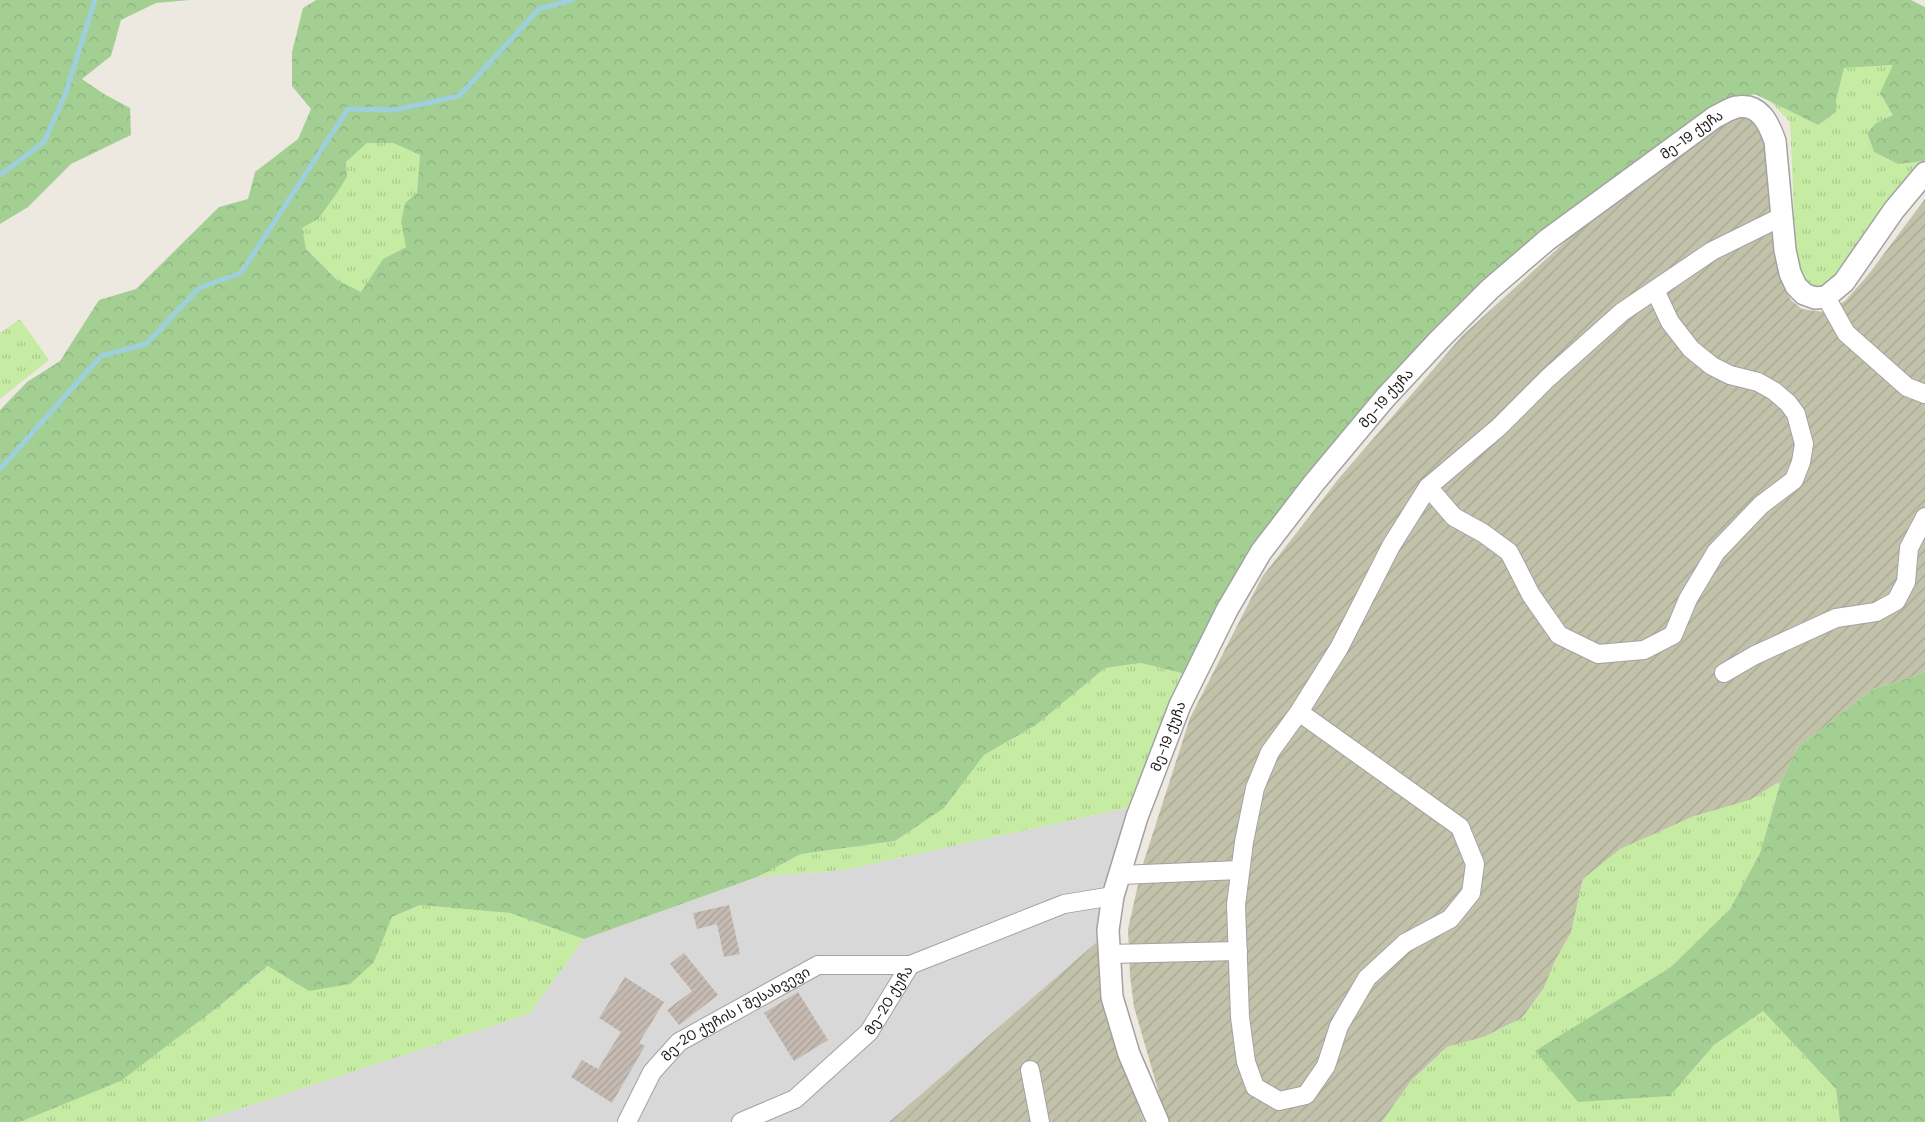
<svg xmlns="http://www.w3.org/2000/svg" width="1925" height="1122" font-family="'DM Sans','Noto Sans Georgian',sans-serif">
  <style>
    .residential { fill: #d9d8d8 }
    .construction { fill: url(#construction-furrows) }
    .grass { fill: url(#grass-tufts) }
    .forest { fill: url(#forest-crowns); fill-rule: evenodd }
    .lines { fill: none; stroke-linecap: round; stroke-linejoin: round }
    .stream { stroke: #9ecfdd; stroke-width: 5 }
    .building { fill: url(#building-hatch) }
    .minor-casing { stroke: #a2a2a2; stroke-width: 20 }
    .tertiary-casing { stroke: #a2a2a2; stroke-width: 24 }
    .minor { stroke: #fff; stroke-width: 18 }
    .tertiary { stroke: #fff; stroke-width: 21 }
    .labels { text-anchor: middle; stroke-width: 4; stroke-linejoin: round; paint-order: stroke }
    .street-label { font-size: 14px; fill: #1b1b1b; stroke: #fff }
  </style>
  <defs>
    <pattern id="construction-furrows" width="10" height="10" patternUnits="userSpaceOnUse" patternTransform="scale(1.25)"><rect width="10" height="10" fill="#c2c2ab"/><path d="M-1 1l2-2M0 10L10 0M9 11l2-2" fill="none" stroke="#a6a693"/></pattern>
    <pattern id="grass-tufts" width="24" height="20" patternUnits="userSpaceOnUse" patternTransform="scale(1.25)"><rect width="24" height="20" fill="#c6eba3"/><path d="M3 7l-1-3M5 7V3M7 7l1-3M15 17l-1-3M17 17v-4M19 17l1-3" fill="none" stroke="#aac98c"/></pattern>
    <pattern id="forest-crowns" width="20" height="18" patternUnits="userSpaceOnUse" patternTransform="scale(1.25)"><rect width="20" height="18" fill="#a4cf93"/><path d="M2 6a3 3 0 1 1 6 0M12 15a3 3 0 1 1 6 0" fill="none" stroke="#8db17e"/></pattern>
    <pattern id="building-hatch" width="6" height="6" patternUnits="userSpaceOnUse" patternTransform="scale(1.25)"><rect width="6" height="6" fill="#c5bbb3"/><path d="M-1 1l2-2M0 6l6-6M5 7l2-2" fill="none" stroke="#a9a099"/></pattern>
  </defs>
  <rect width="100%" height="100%" fill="#ede9e0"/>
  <path class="residential" d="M 1131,807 L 1098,941 L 889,1122 L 199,1122 L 529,1014 L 584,939 L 757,877 L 844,870 Z"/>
  <path class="construction" d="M 1747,115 L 1763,130 L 1775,242 L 1784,288 L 1791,300 L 1802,309 L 1824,312 L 1845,301 L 1868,275 L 1925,199 L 1925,671 L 1915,676 L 1873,689 L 1798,747 L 1781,781 L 1750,800 L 1694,817 L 1621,849 L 1583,879 L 1571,933 L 1555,961 L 1544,988 L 1522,1018 L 1484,1037 L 1447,1047 L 1411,1081 L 1382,1122 L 1170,1122 L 1165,1114 L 1134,1007 L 1130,976 L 1128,929 L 1142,867 L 1190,718 L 1262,577 L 1340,477 L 1462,336 L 1568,239 L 1703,136 L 1734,117 Z
    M 1098,941 L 1100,993 L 1144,1122 L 889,1122 Z"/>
  <path class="grass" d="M 1894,65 L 1894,115 L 1876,123 L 1867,134 L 1874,152 L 1898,164 L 1924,161 L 1845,269 L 1822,289 C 1801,286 1800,275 1796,257 L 1790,122 L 1770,101 L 1818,125 L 1836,112 L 1836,100 L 1844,68 Z
    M 367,143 L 393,143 L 420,155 L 417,194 L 405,203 L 401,221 L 406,247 L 383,259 L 361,293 L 337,280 L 306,249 L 301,227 L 318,219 L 333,197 L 347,177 L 346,162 Z
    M 20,319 L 49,360 L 0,399 L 0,333 Z
    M 1141,663 L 1185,674 L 1131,807 L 844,870 L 757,877 L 801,854 L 895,841 L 944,808 L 984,755 L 1036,725 L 1105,668 Z
    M 1781,781 L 1760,853 L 1730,909 L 1671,967 L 1535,1051 L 1670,1096 L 1714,1045 L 1763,1011 L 1836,1089 L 1840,1122 L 1382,1122 L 1411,1081 L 1447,1047 L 1484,1037 L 1522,1018 L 1544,988 L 1555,961 L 1571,933 L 1583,879 L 1620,849 L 1694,816 L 1750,800 Z
    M 420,905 L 510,913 L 584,939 L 529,1014 L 199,1122 L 20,1122 L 121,1081 L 223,1003 L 269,966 L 309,991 L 374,962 L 392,917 Z"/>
  <path class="forest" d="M 0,0 L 190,0 L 156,3 L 121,20 L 111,56 L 82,79 L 104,94 L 130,108 L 131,135 L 71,164 L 28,207 L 0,224 Z
    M 316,0 L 1911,0 L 1925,7 L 1925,161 L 1898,164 L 1874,152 L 1867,133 L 1876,123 L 1893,115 L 1880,93 L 1893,65 L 1844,68 L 1836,100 L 1836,112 L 1818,125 L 1755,94 L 1714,105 L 1595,193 L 1308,479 L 1246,554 L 1185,674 L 1141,663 L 1105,668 L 1036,725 L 984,755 L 944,808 L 895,841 L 801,854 L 757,877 L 584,939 L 510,913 L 420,905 L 392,917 L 374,962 L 350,984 L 309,991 L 268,966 L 223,1003 L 121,1081 L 20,1122 L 0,1122 L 0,410 L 27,382 L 60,361 L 99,300 L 136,289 L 219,207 L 248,199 L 255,172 L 298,139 L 311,109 L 292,86 L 292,52 L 303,8 ZM 367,143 L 393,143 L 420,155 L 417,193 L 405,203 L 401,222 L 406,247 L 383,259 L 361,292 L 337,280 L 306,249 L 302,228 L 318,219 L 334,197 L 347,177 L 346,162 Z
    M 1925,671 L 1925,1122 L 1840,1122 L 1836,1089 L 1763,1011 L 1714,1045 L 1670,1096 L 1578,1102 L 1535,1051 L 1671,967 L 1730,909 L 1760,853 L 1781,781 L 1798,747 L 1873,689 L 1915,676 Z"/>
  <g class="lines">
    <path class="stream" d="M 0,175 L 44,142 L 65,95 L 95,0
      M 0,469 L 101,356 L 146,344 L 199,288 L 241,273 L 348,109 L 395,110 L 459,96 L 539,9 L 572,0"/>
  </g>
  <path class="building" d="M 729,905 L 740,954 L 724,957 L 717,924 L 697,929 L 693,913 Z
    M 684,953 L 718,995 L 679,1025 L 667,1010 L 692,991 L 670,964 Z
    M 625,977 L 664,1002 L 639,1043 L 645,1046 L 612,1103 L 571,1077 L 582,1060 L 598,1069 L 621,1032 L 599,1018 Z
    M 798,992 L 828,1040 L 794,1061 L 764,1013 Z"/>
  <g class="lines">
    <g class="minor-casing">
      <g id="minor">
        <path d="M 1826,297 L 1846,333 L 1907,387 L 1925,394"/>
        <path d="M 1428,487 L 1454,517 L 1483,533 L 1509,552 L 1531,595 L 1559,635 L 1598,654 L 1644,650 L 1673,635 L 1688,599 L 1716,552 L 1761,505 L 1794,480 L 1801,462 L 1804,444 L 1796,414 L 1788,403 L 1774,391 L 1758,382 L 1730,375 L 1712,366 L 1691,349 L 1670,322 L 1655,290"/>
        <path d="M 1724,673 L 1755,655 L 1836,618 L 1876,612 L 1896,601 L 1906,582 L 1909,548 L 1925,517"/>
        <path d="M 1299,712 L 1460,827 L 1475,864 L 1471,893 L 1450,919 L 1405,943 L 1367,978 L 1339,1026 L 1326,1066 L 1306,1095 L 1279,1101 L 1255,1087 L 1246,1062 L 1240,1017 L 1236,905 L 1244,842 L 1255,788 L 1270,752 L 1299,712 L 1339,648 L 1391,546 L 1428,487 L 1499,427 L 1548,378 L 1622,312 L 1712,251 L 1781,217"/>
        <path d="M 1120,875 L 1240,870"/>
        <path d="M 1109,954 L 1238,951"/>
        <path d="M 1030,1070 L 1040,1122"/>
        <path id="s1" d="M 627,1122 L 652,1072 L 679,1042 L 818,965 L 910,965"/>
        <path id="s2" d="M 741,1122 L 795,1099 L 869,1032 L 910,965 L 1064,904 L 1113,896"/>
      </g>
    </g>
    <g class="tertiary-casing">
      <g id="tertiary">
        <path id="s3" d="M 1158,1122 L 1129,1054 L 1112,997 L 1108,930 L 1113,896 L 1137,817 L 1180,705 L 1227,610 L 1261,552 L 1314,483 L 1385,398 L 1439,340 L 1490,289 L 1547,240 L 1715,117 C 1722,114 1730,108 1737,107 C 1760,103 1769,124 1775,141 L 1785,250 L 1790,273 L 1796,286 L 1804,294 L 1815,298 L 1826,297 L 1844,282 L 1894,210 L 1925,173"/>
      </g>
    </g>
    <use href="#minor" class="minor"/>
    <use href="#tertiary" class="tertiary"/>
  </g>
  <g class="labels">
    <g class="street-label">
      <text dy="5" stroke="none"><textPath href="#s3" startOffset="1214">მე-19 ქუჩა</textPath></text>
      <text dy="5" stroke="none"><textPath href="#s3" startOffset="809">მე-19 ქუჩა</textPath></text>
      <text dy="5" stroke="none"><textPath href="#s3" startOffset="404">მე-19 ქუჩა</textPath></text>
      <text dy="5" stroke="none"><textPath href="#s2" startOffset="196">მე-20 ქუჩა</textPath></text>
      <text dy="5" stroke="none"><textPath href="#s1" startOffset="159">მე-20 ქუჩის I შესახვევი</textPath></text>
    </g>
  </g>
</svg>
